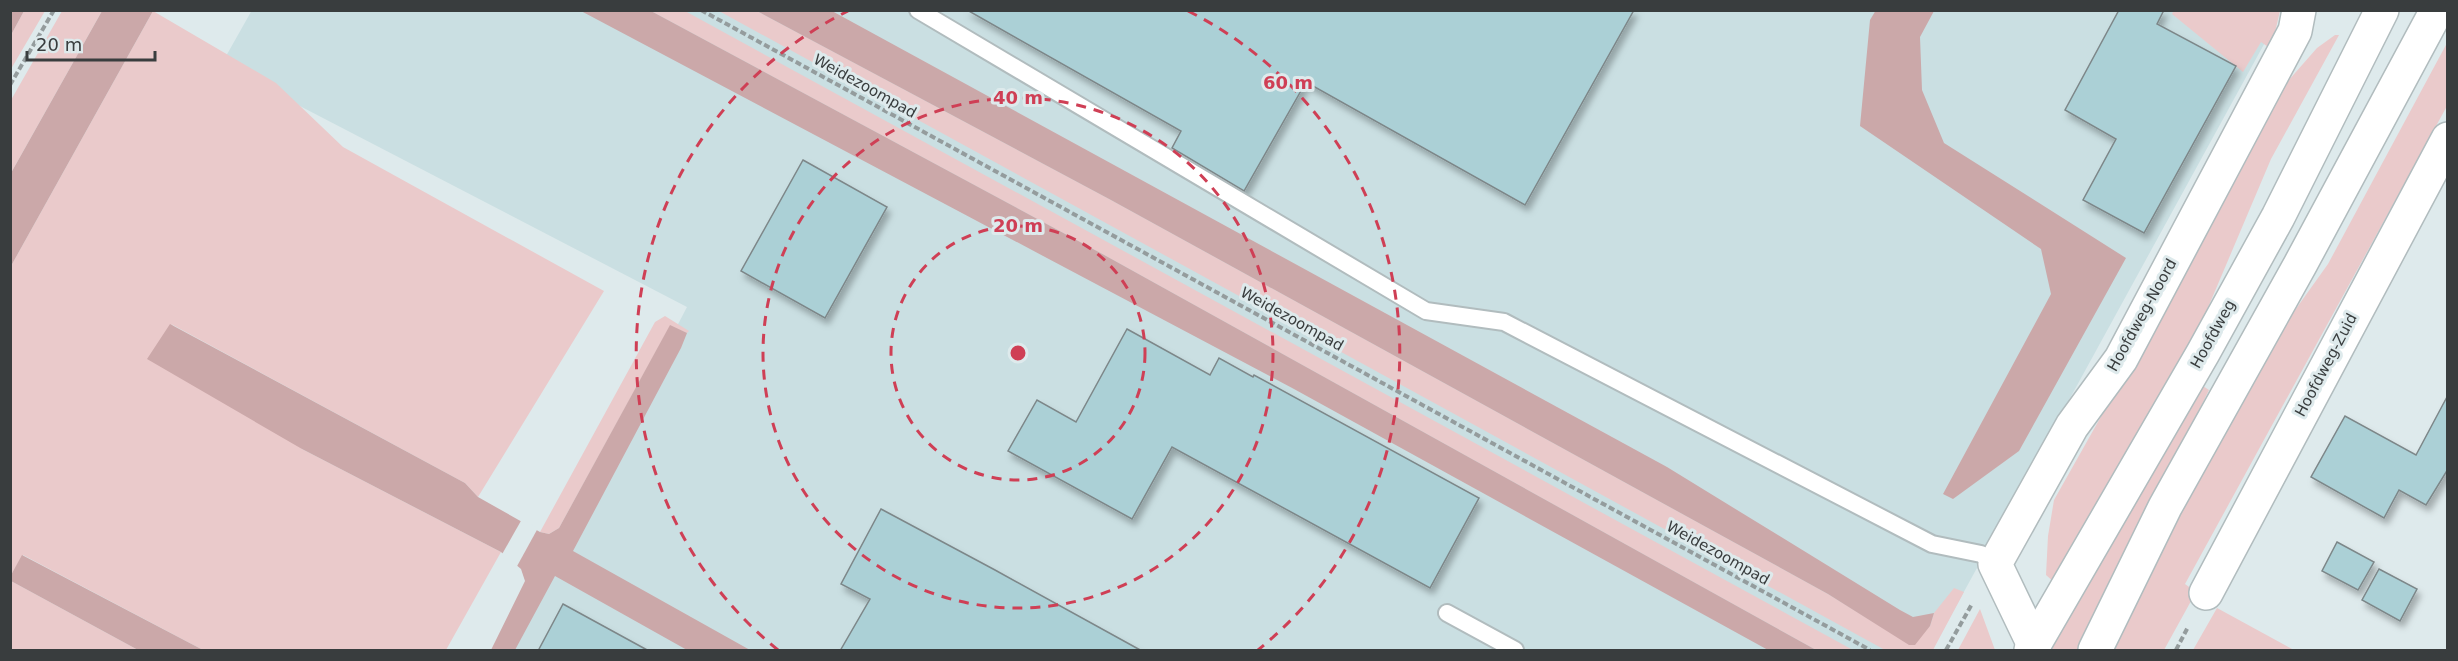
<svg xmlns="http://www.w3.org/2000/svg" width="2458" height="661" font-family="'DejaVu Sans',sans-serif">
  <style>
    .built { fill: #cadfe2 }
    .green { fill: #eacacb }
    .water { fill: #cba8a9 }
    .pier { fill: #deeaec }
    .building { fill: #abd0d6; stroke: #7d8789; stroke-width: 1.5; filter: url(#shadow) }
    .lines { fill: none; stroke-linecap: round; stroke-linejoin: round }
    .service-casing { stroke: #b1bcbe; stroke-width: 20 }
    .minor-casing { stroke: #b1bcbe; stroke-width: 36 }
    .secondary-casing { stroke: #b1bcbe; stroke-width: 36 }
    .path { stroke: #949c9d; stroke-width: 4; stroke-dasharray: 6 3; stroke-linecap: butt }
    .service { stroke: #fff; stroke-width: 16 }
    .minor { stroke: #fff; stroke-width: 33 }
    .secondary { stroke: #fff; stroke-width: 33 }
    .ring { fill: none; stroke: #cf3f55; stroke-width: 3; stroke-dasharray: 10 8 }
    .labels { text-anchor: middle; stroke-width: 6; stroke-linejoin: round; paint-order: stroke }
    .street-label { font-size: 15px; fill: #393d3e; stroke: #deeaec }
    .centre { fill: #cf3f55; stroke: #deeaec; stroke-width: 3 }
    .ring-label { font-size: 18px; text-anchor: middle; font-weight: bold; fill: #cf3f55; stroke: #deeaec; stroke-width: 6; stroke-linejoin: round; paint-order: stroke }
  </style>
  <defs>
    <filter id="shadow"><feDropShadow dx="3.5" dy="6" stdDeviation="3" flood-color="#0004"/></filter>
  </defs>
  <rect width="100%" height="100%" fill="#deeaec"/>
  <path class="built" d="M 252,10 L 2279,11 L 2274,26 L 1932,650 L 508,650 L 687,307 L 221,65 Z"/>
  <path class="green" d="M 2174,10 L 2280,11 L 2271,49 L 2261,42 L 2243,72 L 2172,14 Z
    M 24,11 L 45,11 L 11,69 L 11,35 Z
    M 62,11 L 102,11 L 11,173 L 11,100 Z
    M 153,11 L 276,83 L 343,147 L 604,291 L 478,497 L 465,483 L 171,324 L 302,449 L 501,552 L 446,650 L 203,650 L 23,555 L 11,575 L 11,266 Z
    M 651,11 L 685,11 L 1853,650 L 1816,650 L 1106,256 Z
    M 719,11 L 757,11 L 1111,200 L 1828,594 L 1909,644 L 1930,626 L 1934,613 L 1954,588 L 1964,592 L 1933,650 L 1885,650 Z
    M 2335,35 L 2339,35 L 2271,159 L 2190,350 L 2055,583 L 2046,575 L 2048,536 L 2054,500 L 2103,413 L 2134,367 L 2288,81 L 2317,48 Z
    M 2447,43 L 2447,106 L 2185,584 L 2196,592 L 2164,650 L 2109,650 L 2245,380 L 2328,264 Z
    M 665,316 L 689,331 L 687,333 L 670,326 L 559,528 L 549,534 L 540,532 L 655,322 Z
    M 2200,384 L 2209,390 L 2081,650 L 2045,650 Z
    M 10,581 L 11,581 L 138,650 L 11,650 Z
    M 2217,608 L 2294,650 L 2193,650 Z
    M 1980,609 L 1995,650 L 1958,650 Z"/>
  <path class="water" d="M 11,10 L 24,11 L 11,35 L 10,11 Z
    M 1876,10 L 1934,11 L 1920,37 L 1922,90 L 1944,143 L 2126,258 L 2019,451 L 1953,499 L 1943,494 L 2051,294 L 2041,249 L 1860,126 L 1870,20 Z
    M 102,11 L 153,11 L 11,266 L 11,173 Z
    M 581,11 L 651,11 L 1106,256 L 1816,650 L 1768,650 L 1294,389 Z
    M 757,11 L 832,11 L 1667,467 L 1900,610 L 1913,617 L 1934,613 L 1930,626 L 1915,645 L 1909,645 L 1828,594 L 1111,200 Z
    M 170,324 L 465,483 L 478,497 L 540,532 L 549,534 L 559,528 L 670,325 L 687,333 L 681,348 L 573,551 L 750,650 L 687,650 L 555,576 L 515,650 L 491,650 L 525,581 L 521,569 L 501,552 L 302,449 L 147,359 Z
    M 22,555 L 203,650 L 138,650 L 11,581 L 11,575 Z"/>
  <path class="pier" d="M 522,519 L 538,528 L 516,568 L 501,556 Z"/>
  <path class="building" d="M 967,10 L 1634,10 L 1525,205 L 1306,82 L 1244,191 L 1172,148 L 1181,131 Z
    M 2119,10 L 2164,10 L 2157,24 L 2236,66 L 2144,233 L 2083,200 L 2116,139 L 2065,110 Z
    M 803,160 L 887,207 L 825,318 L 741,271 Z
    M 1127,329 L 1210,375 L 1219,358 L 1253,377 L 1254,375 L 1479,498 L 1430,588 L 1172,447 L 1132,519 L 1008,451 L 1037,400 L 1076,422 Z
    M 2448,395 L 2448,469 L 2426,505 L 2399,490 L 2384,518 L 2311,477 L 2345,416 L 2416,455 Z
    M 881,509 L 995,570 L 1142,651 L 840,651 L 870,599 L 841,584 Z
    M 2337,542 L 2374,562 L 2358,590 L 2322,571 Z
    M 2379,569 L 2417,589 L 2400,621 L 2362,600 Z
    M 563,604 L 649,651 L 538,651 Z"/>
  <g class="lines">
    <g class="service-casing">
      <path id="service" d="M 918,10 L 1426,311 L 1504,322 L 1932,544 L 1981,554 L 1995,564
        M 1447,613 L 1515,650"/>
    </g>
    <g class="minor-casing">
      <path id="minor" d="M 2206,593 L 2448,139
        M 2034,645 L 1995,564 L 2072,426 L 2121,359 L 2295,31 L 2299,10"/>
    </g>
    <g class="secondary-casing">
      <path id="secondary" d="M 2031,650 L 2203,353 L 2278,217 L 2382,10
        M 2095,650 L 2165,507 L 2300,265 L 2437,10"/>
    </g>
    <path class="path" d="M 701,10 L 1870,650
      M 10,85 L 54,10
      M 1946,650 L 1972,604
      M 2176,650 L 2188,627"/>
    <use href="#service" class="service"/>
    <use href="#minor" class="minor"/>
    <use href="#secondary" class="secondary"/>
  </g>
  <g class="ring">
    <circle cx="1018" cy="353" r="127"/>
    <circle cx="1018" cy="353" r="255"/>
    <path d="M778 650A382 382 0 0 1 848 11M1188 11A382 382 0 0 1 1258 650"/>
  </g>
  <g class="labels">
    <g class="street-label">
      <text transform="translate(865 86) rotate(29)" y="5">Weidezoompad</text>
      <text transform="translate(2142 315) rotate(-61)" y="5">Hoofdweg-Noord</text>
      <text transform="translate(1292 319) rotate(29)" y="5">Weidezoompad</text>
      <text transform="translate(2213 334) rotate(-61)" y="5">Hoofdweg</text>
      <text transform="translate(2326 365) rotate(-62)" y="5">Hoofdweg-Zuid</text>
      <text transform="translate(1718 553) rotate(29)" y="5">Weidezoompad</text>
    </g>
  </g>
  <circle cx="1018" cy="353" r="9" class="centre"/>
  <g class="ring-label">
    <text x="1288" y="89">60 m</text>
    <text x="1018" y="104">40 m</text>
    <text x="1018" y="232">20 m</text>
  </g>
  <rect width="2458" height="661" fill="none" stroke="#393d3e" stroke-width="24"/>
  <path d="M27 51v9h128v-9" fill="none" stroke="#393d3e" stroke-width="3"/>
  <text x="36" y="51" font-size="18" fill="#393d3e" stroke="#deeaec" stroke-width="4.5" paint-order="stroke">20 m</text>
</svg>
